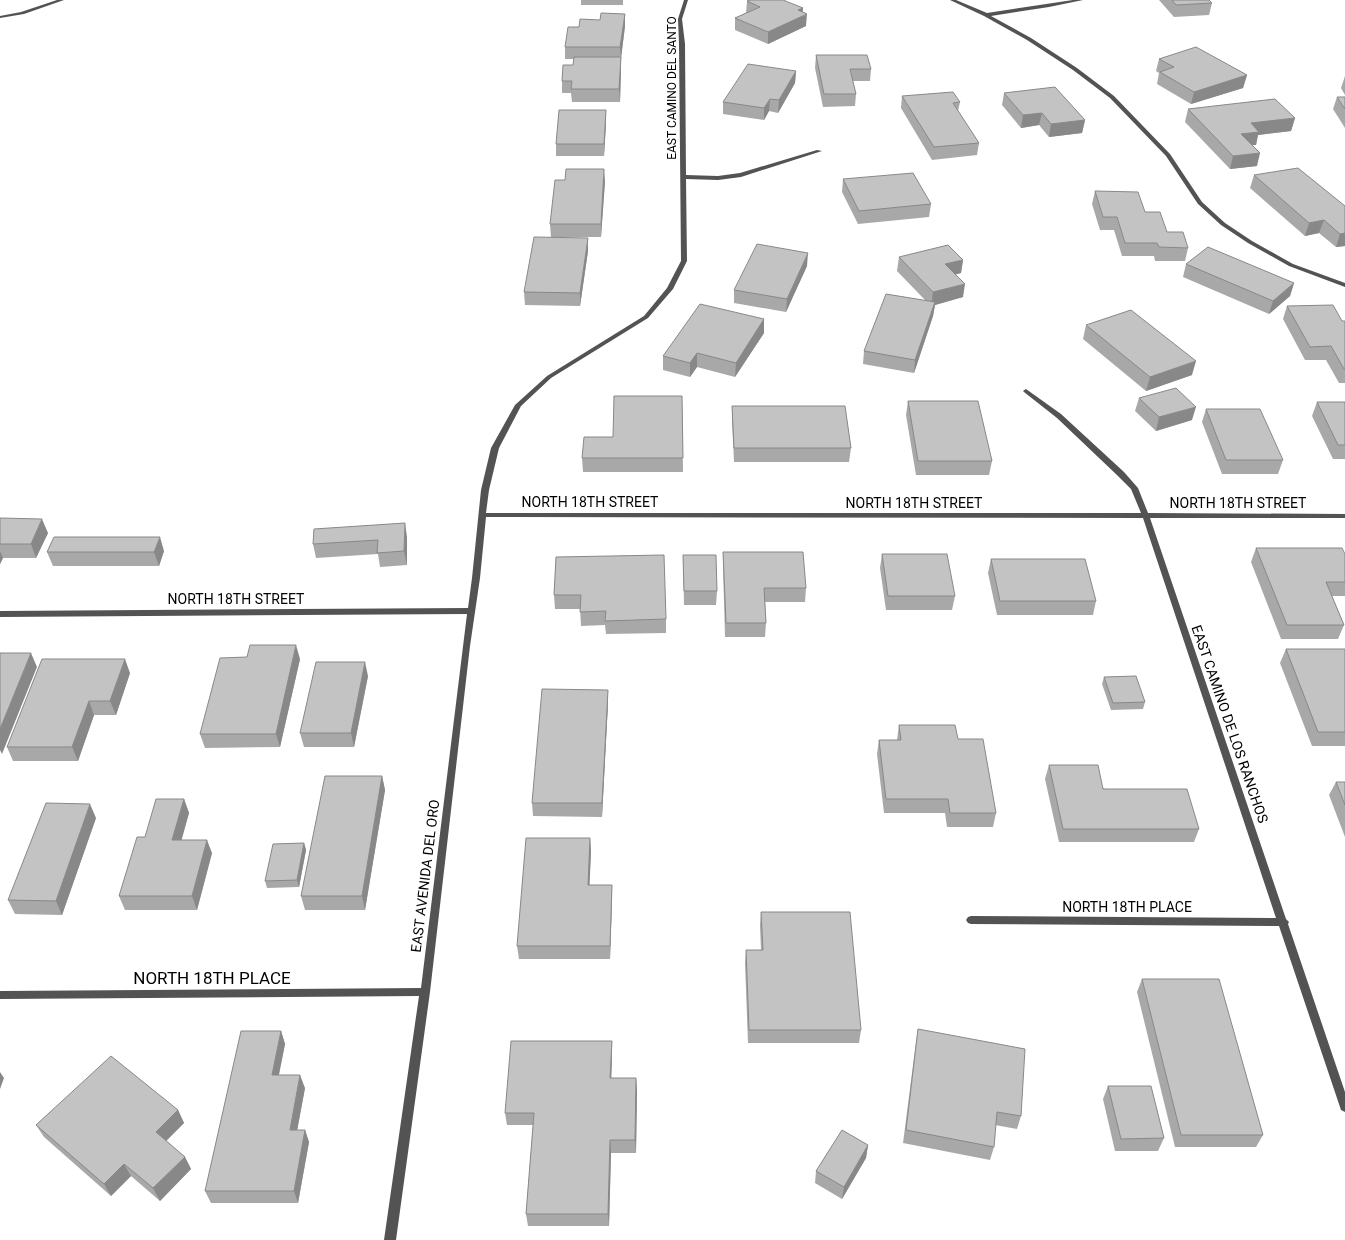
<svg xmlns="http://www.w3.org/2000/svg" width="1345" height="1240" font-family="Roboto,sans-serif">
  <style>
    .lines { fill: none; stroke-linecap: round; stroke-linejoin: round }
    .street { fill: #535353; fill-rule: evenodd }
    .wall { fill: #a8a8a8 }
    .shaded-wall { fill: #888 }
    .building { fill: #c3c3c3; stroke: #888 }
    .labels { text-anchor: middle; stroke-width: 4; stroke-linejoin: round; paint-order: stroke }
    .far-street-label { font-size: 12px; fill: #000; stroke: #fff }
    .street-label { font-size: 14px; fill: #000; stroke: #fff }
    .near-street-label { font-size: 17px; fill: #000; stroke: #fff }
  </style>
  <rect width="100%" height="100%" fill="#fff"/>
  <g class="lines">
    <path class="street" d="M 57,0 L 64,0 L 24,14 L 0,18 L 0,16 L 21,12 Z
      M 684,0 L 688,0 L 682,19 L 685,44 L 686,175 L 718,176 L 740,173 L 817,150 L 822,151 L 741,177 L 718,180 L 686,179 L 687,261 L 673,289 L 648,318 L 551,378 L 521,406 L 499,448 L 489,490 L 486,513 L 1141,513 L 1131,489 L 1118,476 L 1057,418 L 1024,392 L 1023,391 L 1026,389 L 1061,414 L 1124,472 L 1138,488 L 1148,513 L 1345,514 L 1345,518 L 1150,518 L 1286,919 L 1289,922 L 1288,924 L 1345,1092 L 1345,1112 L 1341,1110 L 1340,1107 L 1279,926 L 971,924 L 968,923 L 966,920 L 968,917 L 971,916 L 1276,918 L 1143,518 L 486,517 L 480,578 L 470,646 L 430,992 L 396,1240 L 384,1240 L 419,996 L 0,999 L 0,991 L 421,988 L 467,614 L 0,617 L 0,611 L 468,608 L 472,578 L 481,490 L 491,448 L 515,405 L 547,376 L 644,316 L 667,288 L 681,261 L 679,44 L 678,19 Z
      M 950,0 L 956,0 L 987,13 L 1073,0 L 1083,0 L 1049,7 L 991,16 L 1031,38 L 1077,68 L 1114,96 L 1170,154 L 1202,202 L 1225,223 L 1252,241 L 1293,264 L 1345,283 L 1345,287 L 1289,266 L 1248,243 L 1221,225 L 1198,204 L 1166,156 L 1110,98 L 1073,70 L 1027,40 L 984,16 Z"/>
  </g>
  <path class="wall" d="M 581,0 L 623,0 L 623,5 L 581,5 Z
    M 1159,0 L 1209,0 L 1212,3 L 1209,15 L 1174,17 Z
    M 747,1 L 803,8 L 803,13 L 806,26 L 768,44 L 735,30 L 735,18 L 746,13 Z
    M 625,26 L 621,57 L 621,69 L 620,102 L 572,102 L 571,93 L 562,93 L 562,81 L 573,65 L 574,59 L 565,59 L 565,47 L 579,27 Z
    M 816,55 L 871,69 L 870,81 L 852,81 L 856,94 L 855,106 L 823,107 L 815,68 Z
    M 1159,59 L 1247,75 L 1243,88 L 1191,104 L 1157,84 L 1159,73 L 1156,71 Z
    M 796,71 L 795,83 L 778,113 L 769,111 L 764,120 L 723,114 L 723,102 Z
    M 1345,76 L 1345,95 L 1341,88 Z
    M 1004,93 L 1085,120 L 1082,133 L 1049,137 L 1039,125 L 1021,128 L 1002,105 Z
    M 902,96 L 960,102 L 958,111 L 979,143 L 977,155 L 932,160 L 901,108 Z
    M 1337,97 L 1345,97 L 1345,128 L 1333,109 Z
    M 1188,109 L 1295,118 L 1291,131 L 1258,135 L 1256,145 L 1252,145 L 1257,166 L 1230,169 L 1185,122 Z
    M 606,110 L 606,123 L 604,156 L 556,156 L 556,144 Z
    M 1254,175 L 1345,206 L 1345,246 L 1336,247 L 1319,233 L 1305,236 L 1250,188 Z
    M 843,179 L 931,204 L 929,217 L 858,224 L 842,192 Z
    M 605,181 L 601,237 L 551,237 L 550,224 Z
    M 1095,191 L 1145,212 L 1167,232 L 1188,248 L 1185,261 L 1155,261 L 1154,256 L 1122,256 L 1114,230 L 1100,230 L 1092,204 Z
    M 588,251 L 580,306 L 525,305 L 524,292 Z
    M 899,257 L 963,260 L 961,273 L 956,274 L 963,297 L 935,305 L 933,316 L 914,373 L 863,364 L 864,351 L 926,301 L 897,271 Z
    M 1186,264 L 1294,283 L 1290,296 L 1269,314 L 1183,277 Z
    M 807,266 L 786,312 L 734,303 L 734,290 Z
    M 1287,306 L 1342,321 L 1345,321 L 1345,383 L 1339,383 L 1326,360 L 1305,360 L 1283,319 Z
    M 764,319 L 764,333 L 735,377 L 697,367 L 690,377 L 663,370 L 663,356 Z
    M 1086,325 L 1192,375 L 1146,391 L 1083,339 Z
    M 682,396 L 683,472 L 583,472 L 582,458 L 613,437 Z
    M 1139,398 L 1192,420 L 1156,431 L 1135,411 Z
    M 908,401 L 992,461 L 989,475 L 916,475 L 906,415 Z
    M 1317,402 L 1345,402 L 1345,459 L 1333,459 L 1312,416 Z
    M 732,406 L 851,448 L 849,462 L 734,462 L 732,420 Z
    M 1206,409 L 1283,460 L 1278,474 L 1222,474 L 1202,422 Z
    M 0,518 L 48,533 L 36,558 L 3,558 L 0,564 Z
    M 407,537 L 407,565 L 380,567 L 378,554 L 316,558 L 313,544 Z
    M 1256,548 L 1345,554 L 1345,596 L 1332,596 L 1344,625 L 1338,639 L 1281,639 L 1251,562 Z
    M 164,551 L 159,566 L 53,566 L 47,552 Z
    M 723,552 L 806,588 L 805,602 L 765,602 L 766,623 L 765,637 L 725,637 L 723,566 Z
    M 882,554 L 955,596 L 952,610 L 886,610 L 880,568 Z
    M 683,555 L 717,591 L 716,605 L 684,605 Z
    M 556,557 L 666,619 L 666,633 L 606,634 L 605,625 L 581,626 L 580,609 L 555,609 L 554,595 Z
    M 991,559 L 1096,601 L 1093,615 L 997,615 L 988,573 Z
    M 1286,649 L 1345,649 L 1345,746 L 1312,746 L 1280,663 Z
    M 300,659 L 280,747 L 205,748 L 200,734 Z
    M 130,673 L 116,715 L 94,715 L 78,761 L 13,761 L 7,747 Z
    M 368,676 L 354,747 L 304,747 L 300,733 Z
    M 1104,677 L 1145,702 L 1143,709 L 1111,710 L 1102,684 Z
    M 608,690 L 608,703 L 602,817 L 533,816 L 532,803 Z
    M 899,725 L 958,739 L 996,813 L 993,827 L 947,827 L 945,813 L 884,813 L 877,754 L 879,740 L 897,740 Z
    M 1049,765 L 1199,829 L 1194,842 L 1059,842 L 1045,779 Z
    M 382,776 L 385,790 L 365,910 L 305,910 L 301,896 Z
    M 1336,782 L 1345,782 L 1345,837 L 1329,795 Z
    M 184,799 L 189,813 L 181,840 L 212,853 L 197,910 L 125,910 L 119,896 L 145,837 Z
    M 96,818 L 62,915 L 15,914 L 8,900 Z
    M 590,838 L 591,852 L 589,885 L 612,885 L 612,898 L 610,959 L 519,959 L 517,946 Z
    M 304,843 L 306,850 L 299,887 L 267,888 L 265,881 Z
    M 761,912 L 861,1030 L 859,1043 L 748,1043 L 745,963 L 746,950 L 761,950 L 760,925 Z
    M 1142,979 L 1263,1135 L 1256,1147 L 1175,1147 L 1137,992 Z
    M 918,1029 L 1021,1116 L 1017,1129 L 995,1125 L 994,1147 L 990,1160 L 903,1143 L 916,1042 Z
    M 281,1031 L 285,1044 L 279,1075 L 305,1088 L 297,1130 L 305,1130 L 309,1142 L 298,1203 L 211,1203 L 205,1191 Z
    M 612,1041 L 612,1054 L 611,1078 L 636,1078 L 637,1091 L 636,1153 L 611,1153 L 609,1226 L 528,1226 L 526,1214 L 533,1125 L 507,1125 L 505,1113 Z
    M 1108,1086 L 1164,1138 L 1158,1151 L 1115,1151 L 1103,1099 Z
    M 178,1110 L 184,1123 L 166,1141 L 185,1157 L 191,1169 L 160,1201 L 131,1176 L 111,1196 L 44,1137 L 36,1125 Z
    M 868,1145 L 866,1158 L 842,1199 L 815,1183 L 816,1171 Z"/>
  <path class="shaded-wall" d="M 803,8 L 802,17 L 807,14 L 806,26 L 768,44 L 768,32 L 798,10 Z
    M 625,14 L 625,26 L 621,59 L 620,47 Z
    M 621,57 L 621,69 L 620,102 L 619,89 Z
    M 796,71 L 795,83 L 778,113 L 779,100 Z
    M 1247,75 L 1243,88 L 1191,104 L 1194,92 Z
    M 770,99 L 769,111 L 764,120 L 764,108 Z
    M 606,110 L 606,123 L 604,156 L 604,144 Z
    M 1042,113 L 1039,125 L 1021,128 L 1023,115 Z
    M 1295,118 L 1291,131 L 1258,135 L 1256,145 L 1237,146 L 1241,134 L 1251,123 Z
    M 1085,120 L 1082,133 L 1049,137 L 1051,124 Z
    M 1260,153 L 1257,166 L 1230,169 L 1233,156 Z
    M 604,169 L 605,181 L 601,237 L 601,224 Z
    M 1324,220 L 1319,233 L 1305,236 L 1309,223 Z
    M 1345,233 L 1345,246 L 1336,247 L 1340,234 Z
    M 588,238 L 588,251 L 580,306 L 580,293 Z
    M 808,253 L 807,266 L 786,312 L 787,299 Z
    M 963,260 L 961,273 L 943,278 L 945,264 Z
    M 1294,283 L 1290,296 L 1269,314 L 1273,301 Z
    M 965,284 L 963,297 L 935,305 L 933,316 L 914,373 L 915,360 L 931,306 L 933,292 Z
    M 764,319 L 764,333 L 735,377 L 736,363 Z
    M 697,353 L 697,367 L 690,377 L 690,363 Z
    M 1196,361 L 1192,375 L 1146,391 L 1150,377 Z
    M 1196,407 L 1192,420 L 1156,431 L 1159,417 Z
    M 42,519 L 48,533 L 36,558 L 31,544 Z
    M 405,523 L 407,537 L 407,565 L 404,551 Z
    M 160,537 L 164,551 L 159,566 L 154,552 Z
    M 0,551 L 3,558 L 0,564 Z
    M 296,645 L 300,659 L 280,747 L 276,734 Z
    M 31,653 L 37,667 L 2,754 L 0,750 L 0,729 Z
    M 125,659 L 130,673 L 116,715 L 110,701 Z
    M 365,662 L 368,676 L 354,747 L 351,733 Z
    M 608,690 L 608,703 L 602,817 L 602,803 Z
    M 89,701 L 94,715 L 78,761 L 72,747 Z
    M 382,776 L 385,790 L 365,910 L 362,896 Z
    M 184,799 L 189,813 L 178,853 L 172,840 Z
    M 90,804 L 96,818 L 62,915 L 56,901 Z
    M 590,838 L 591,852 L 589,898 L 588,885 Z
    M 207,840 L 212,853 L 197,910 L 192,896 Z
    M 304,843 L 306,850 L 299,887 L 297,880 Z
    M 612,885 L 612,898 L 610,959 L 610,946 Z
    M 281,1031 L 285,1044 L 276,1088 L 272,1075 Z
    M 612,1041 L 612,1054 L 611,1091 L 610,1078 Z
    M 0,1072 L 4,1078 L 0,1089 Z
    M 300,1075 L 305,1088 L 295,1142 L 290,1130 Z
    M 636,1078 L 637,1091 L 636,1153 L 635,1140 Z
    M 178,1110 L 184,1123 L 162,1145 L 156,1132 Z
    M 305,1130 L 309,1142 L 298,1203 L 294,1191 Z
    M 610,1140 L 611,1153 L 609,1226 L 608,1214 Z
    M 868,1145 L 866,1158 L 842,1199 L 844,1187 Z
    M 185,1157 L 191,1169 L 160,1201 L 153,1188 Z
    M 124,1164 L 131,1176 L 111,1196 L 104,1184 Z"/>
  <path class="building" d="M 750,0 L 783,0 L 803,8 L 798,10 L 807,14 L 768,32 L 735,18 L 760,7 L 747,1 Z
    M 1172,0 L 1209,0 L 1212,3 L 1176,5 Z
    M 601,13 L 625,14 L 620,47 L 565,47 L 568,27 L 579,27 L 580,19 L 600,20 Z
    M 1196,47 L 1247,75 L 1194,92 L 1160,72 L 1174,67 L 1159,59 Z
    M 816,55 L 867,55 L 871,69 L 850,69 L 856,94 L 824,94 Z
    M 574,57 L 621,57 L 619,89 L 571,89 L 572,81 L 562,81 L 563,65 L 573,65 Z
    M 748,64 L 796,71 L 779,100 L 770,99 L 764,108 L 723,102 Z
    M 1055,87 L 1085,120 L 1051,124 L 1042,113 L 1023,115 L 1004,93 Z
    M 953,92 L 960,102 L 953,103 L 979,143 L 934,147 L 902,96 Z
    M 1337,97 L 1345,97 L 1345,109 Z
    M 1275,99 L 1295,118 L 1251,123 L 1259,132 L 1241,134 L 1260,153 L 1233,156 L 1188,109 Z
    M 559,110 L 606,110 L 604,144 L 556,144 Z
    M 1298,168 L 1345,206 L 1345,233 L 1340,234 L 1324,220 L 1309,223 L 1254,175 Z
    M 566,169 L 604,169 L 601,224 L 550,224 L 555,180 L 565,180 Z
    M 913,173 L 931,204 L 859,211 L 843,179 Z
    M 1095,191 L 1138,192 L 1145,212 L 1160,212 L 1167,232 L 1183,232 L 1188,248 L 1159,247 L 1157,243 L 1125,243 L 1117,217 L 1103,217 Z
    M 534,237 L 588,238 L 580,293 L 524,292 Z
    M 757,244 L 808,253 L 787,299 L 734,290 Z
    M 948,245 L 963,260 L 945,264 L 965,284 L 933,292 L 899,257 Z
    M 1208,247 L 1294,283 L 1273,301 L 1186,264 Z
    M 886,294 L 935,302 L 915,360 L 864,351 Z
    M 700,304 L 764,319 L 736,363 L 697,353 L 690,363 L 663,356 Z
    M 1333,305 L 1342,321 L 1345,321 L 1345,369 L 1344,369 L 1331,346 L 1310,347 L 1287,306 Z
    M 1131,310 L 1196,361 L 1150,377 L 1086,325 Z
    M 1176,388 L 1196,407 L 1159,417 L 1139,398 Z
    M 614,396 L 682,396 L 683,458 L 582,458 L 584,437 L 613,437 Z
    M 908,401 L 978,401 L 992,461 L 918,461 Z
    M 1317,402 L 1345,402 L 1345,445 L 1338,445 Z
    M 732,406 L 845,406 L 851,448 L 734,448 Z
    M 1206,409 L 1260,409 L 1283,460 L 1226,460 Z
    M 0,518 L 42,519 L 31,544 L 0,544 Z
    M 405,523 L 404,551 L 377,553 L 378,540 L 313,544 L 314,529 Z
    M 54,537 L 160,537 L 154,552 L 47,552 Z
    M 1256,548 L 1342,548 L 1345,554 L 1345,582 L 1326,582 L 1344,625 L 1287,625 Z
    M 723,552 L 803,552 L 806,588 L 764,588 L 766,623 L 726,623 Z
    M 882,554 L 947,554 L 955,596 L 888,596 Z
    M 664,555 L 666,619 L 605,621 L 606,611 L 580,612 L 581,595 L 554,595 L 556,557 Z
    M 683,555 L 716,555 L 717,591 L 684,591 Z
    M 991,559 L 1085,559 L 1096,601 L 1000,601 Z
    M 250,645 L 296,645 L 276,734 L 200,734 L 220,658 L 247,657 Z
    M 1286,649 L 1345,649 L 1345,732 L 1318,732 Z
    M 0,653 L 31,653 L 0,729 Z
    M 42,659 L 125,659 L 110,701 L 89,701 L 72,747 L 7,747 Z
    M 316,662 L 365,662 L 351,733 L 300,733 Z
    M 1136,676 L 1145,702 L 1113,703 L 1104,677 Z
    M 542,689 L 608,690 L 602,803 L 532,803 Z
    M 899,725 L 955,725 L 958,739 L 983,739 L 996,813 L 950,813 L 948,799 L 886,799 L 879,740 L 901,740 Z
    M 1049,765 L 1098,765 L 1103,789 L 1187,789 L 1199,829 L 1063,829 Z
    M 325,776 L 382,776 L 362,896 L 301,896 Z
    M 1336,782 L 1345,782 L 1345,805 Z
    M 156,799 L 184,799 L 172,840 L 207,840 L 192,896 L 119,896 L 137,837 L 145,837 Z
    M 46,803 L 90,804 L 56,901 L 8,900 Z
    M 526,838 L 590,838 L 588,885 L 612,885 L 610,946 L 517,946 Z
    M 304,843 L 297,880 L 265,881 L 273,844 Z
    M 761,912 L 850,912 L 861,1030 L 749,1030 L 746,950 L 763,950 Z
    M 1142,979 L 1219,979 L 1263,1135 L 1181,1135 Z
    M 918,1029 L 1025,1049 L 1021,1116 L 997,1112 L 994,1147 L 906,1130 Z
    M 241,1031 L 281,1031 L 272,1075 L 300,1075 L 290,1130 L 305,1130 L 294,1191 L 205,1191 Z
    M 511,1041 L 612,1041 L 610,1078 L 636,1078 L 635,1140 L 610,1140 L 608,1214 L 526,1214 L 534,1113 L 505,1113 Z
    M 111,1056 L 178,1110 L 156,1132 L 185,1157 L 153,1188 L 124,1164 L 104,1184 L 36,1125 Z
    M 1108,1086 L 1151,1086 L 1164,1138 L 1121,1139 Z
    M 842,1130 L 868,1145 L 844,1187 L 816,1171 Z"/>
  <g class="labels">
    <g class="far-street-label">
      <text transform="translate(672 88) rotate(-90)" y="4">EAST CAMINO DEL SANTO</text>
    </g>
    <g class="street-label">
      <text x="590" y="507">NORTH 18TH STREET</text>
      <text x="914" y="508">NORTH 18TH STREET</text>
      <text x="1238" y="508">NORTH 18TH STREET</text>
      <text x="236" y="604">NORTH 18TH STREET</text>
      <text transform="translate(1230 724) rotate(71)" y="5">EAST CAMINO DE LOS RANCHOS</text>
      <text transform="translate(425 876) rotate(-83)" y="5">EAST AVENIDA DEL ORO</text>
      <text x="1127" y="912">NORTH 18TH PLACE</text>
    </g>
    <g class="near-street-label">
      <text x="212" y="984">NORTH 18TH PLACE</text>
    </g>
  </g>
</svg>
